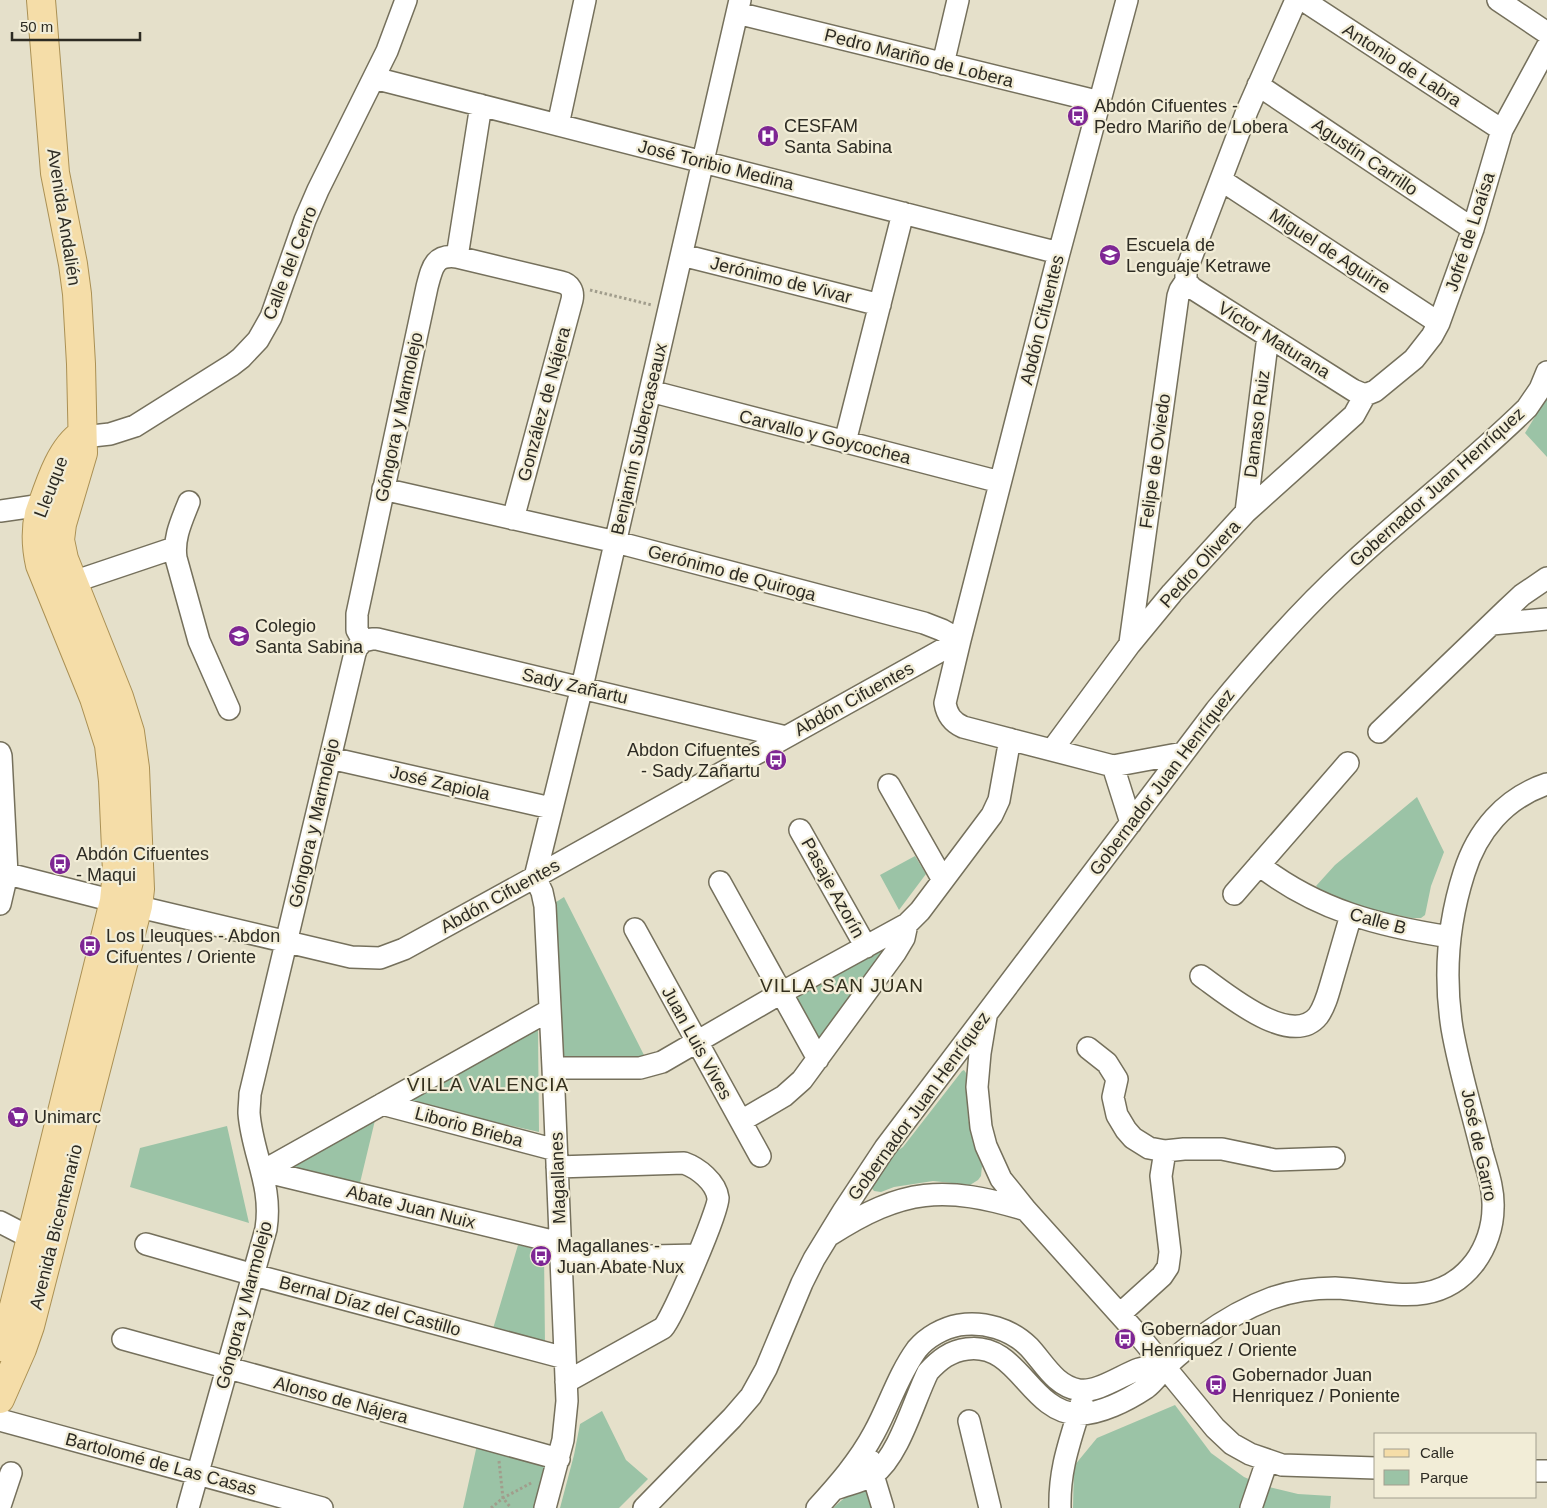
<svg xmlns="http://www.w3.org/2000/svg" width="1547" height="1508" font-family="Arial,sans-serif">
  <style>
    .green { fill: #9bc3a6 }
    .lines { fill: none; stroke-linecap: round; stroke-linejoin: round }
    .minor-casing { stroke: #75705c; stroke-width: 24 }
    .major-casing { stroke: #aa9054; stroke-width: 30 }
    .path { stroke: #a19d8c; stroke-width: 3; stroke-dasharray: 2.5 2.5; stroke-linecap: butt }
    .minor { stroke: #fff; stroke-width: 21 }
    .major { stroke: #f5dda8; stroke-width: 28 }
    .labels { text-anchor: middle; stroke-width: 4.5; stroke-linejoin: round; paint-order: stroke }
    .street-label { font-size: 18px; fill: #2d2b23; stroke: #f2edd7 }
    .poi-label { font-size: 18px; fill: #2d2b23; stroke: #f2edd7; text-anchor: start }
    .neighbourhood-label { font-size: 19px; letter-spacing: 1px; fill: #332f1d; stroke: #f2edd7 }
  </style>
  <rect width="100%" height="100%" fill="#e5e0ca"/>
  <path class="green" d="M 1547,397 L 1547,457 L 1525,433 Z
    M 1417,797 L 1444,852 L 1431,886 L 1425,915 L 1421,918 L 1412,918 L 1335,903 L 1316,886 L 1335,865 Z
    M 915,856 L 926,874 L 899,910 L 880,875 Z
    M 564,897 L 646,1059 L 570,1061 L 559,1051 L 553,904 Z
    M 885,947 L 887,951 L 820,1045 L 793,996 Z
    M 538,1030 L 539,1132 L 397,1100 Z
    M 964,1070 L 966,1073 L 968,1118 L 973,1141 L 982,1166 L 981,1176 L 978,1180 L 970,1185 L 933,1181 L 894,1187 L 881,1192 L 874,1191 L 871,1187 L 888,1157 L 903,1147 L 962,1071 Z
    M 377,1112 L 359,1187 L 278,1169 Z
    M 227,1126 L 249,1223 L 130,1187 L 140,1148 Z
    M 518,1245 L 544,1251 L 545,1346 L 492,1332 Z
    M 1175,1405 L 1211,1453 L 1244,1477 L 1265,1486 L 1298,1494 L 1331,1496 L 1330,1508 L 1073,1508 L 1074,1466 L 1097,1438 Z
    M 602,1411 L 626,1460 L 648,1479 L 619,1508 L 560,1508 L 574,1455 L 580,1424 Z
    M 477,1445 L 548,1466 L 537,1508 L 463,1508 Z
    M 868,1490 L 876,1508 L 833,1508 L 850,1493 Z"/>
  <g class="lines">
    <g class="minor-casing">
      <path id="minor" d="M 1127,0 L 1059,253 L 960,640 L 945,703 C 947,715 952,722 963,727 L 1113,766 L 1183,753
        M 1303,0 L 1502,130
        M 1498,0 L 1547,33
        M 737,13 L 1100,102
        M 943,64 L 958,0
        M 374,78 L 1059,253
        M 1258,85 L 1473,229
        M 558,125 L 585,0
        M 1221,180 L 1439,323
        M 682,255 L 880,305
        M 457,257 L 481,105
        M 1186,281 L 1192,288 L 1353,390 L 1365,395 L 1375,391 L 1414,359 L 1432,336 L 1439,323 L 1473,229 L 1502,130 L 1547,47
        M 1186,281 L 1186,271 L 1247,111 L 1296,0
        M 650,391 L 1000,482
        M 82,434 L 92,436 L 110,434 L 135,426 L 232,365 L 241,358 L 258,340 L 271,317 L 305,220 L 318,190 L 387,51 L 406,0
        M 845,442 L 903,213
        M 383,489 L 616,542 L 924,623 L 942,630 L 960,640
        M 189,502 C 182,520 173,538 176,558 L 199,641 L 229,709
        M 0,511 L 42,505
        M 1246,512 L 1268,336
        M 73,582 L 174,548
        M 1492,624 L 1547,619
        M 363,641 L 357,630 L 357,614 L 427,287 C 432,268 434,254 457,257 L 561,282 C 570,284 574,291 572,300 L 513,519
        M 363,641 L 372,639 L 377,639 L 786,737
        M 1130,643 L 1178,296 L 1180,290 L 1186,281
        M 1379,732 L 1507,609 L 1522,595 L 1547,578
        M 1052,750 L 1130,644 L 1172,593 L 1246,512 L 1354,415 L 1365,395
        M 0,753 L 1,756 L 7,874 L 0,904
        M 330,758 L 551,808
        M 1113,766 L 1131,823
        M 889,785 L 943,880
        M 800,830 L 866,947
        M 1259,865 C 1317,910 1379,926 1450,937
        M 0,872 L 114,901 L 351,957 L 380,958 L 404,949 L 535,877 L 960,640
        M 535,877 L 582,687 L 740,0
        M 535,877 L 542,892 L 545,906 L 553,1068 L 567,1401 L 563,1440 L 545,1508
        M 720,882 L 818,1059
        M 1234,894 L 1348,763
        M 635,929 L 760,1156
        M 1201,976 C 1225,993 1291,1049 1318,1016 C 1326,1005 1329,990 1333,977 C 1339,956 1345,935 1351,915
        M 986,1017 L 980,1053 L 977,1087 L 981,1127 L 986,1146 L 1001,1179 L 1026,1210 L 1141,1338 L 1215,1428 L 1232,1444 L 1250,1454 L 1282,1465 L 1376,1468
        M 1088,1048 L 1107,1063 L 1117,1079 L 1113,1097 L 1117,1115 L 1126,1130 L 1133,1138 L 1149,1148 L 1165,1151 L 1184,1149 L 1222,1149 L 1275,1160 L 1334,1158
        M 553,1068 L 640,1068 L 662,1062 L 781,993 L 907,924 L 920,911 L 992,815 L 999,800 L 1010,739
        M 382,1104 L 556,1150
        M 741,1121 L 784,1096 L 802,1080 L 895,953 L 904,938 L 907,924
        M 557,1167 L 684,1163 C 698,1168 716,1182 718,1198 C 719,1210 673,1317 663,1328 L 566,1382
        M 263,1171 L 550,1010
        M 263,1171 L 560,1243
        M 0,1222 L 31,1238 L 45,1241
        M 830,1235 C 903,1188 944,1185 1026,1210
        M 146,1244 L 254,1275 L 565,1358
        M 561,1258 L 698,1255
        M 1120,1314 L 1162,1276 L 1168,1267 L 1170,1252 L 1161,1176 L 1165,1151
        M 123,1339 L 559,1459
        M 0,1420 L 322,1508
        M 969,1421 L 990,1508
        M 871,1461 L 873,1475 L 883,1508
        M 1536,1471 L 1547,1471
        M 835,1489 C 847,1484 863,1482 874,1474 C 899,1456 914,1400 928,1372 C 939,1360 950,1351 967,1349 C 1018,1342 1029,1411 1077,1414 C 1099,1415 1128,1400 1146,1388 C 1154,1382 1159,1374 1166,1367 C 1176,1356 1190,1346 1201,1337 C 1223,1321 1247,1307 1272,1298 C 1292,1291 1314,1288 1335,1288 C 1385,1290 1437,1312 1475,1262 C 1486,1247 1493,1227 1493,1208 C 1494,1189 1487,1170 1482,1152 C 1472,1111 1459,1069 1452,1028 C 1444,976 1448,923 1464,873 C 1477,831 1505,798 1547,784
        M 0,1506 L 11,1473
        M 188,1508 L 266,1229 C 273,1185 252,1154 249,1113 C 249,1107 250,1100 250,1094 L 355,653 L 357,648 L 363,641
        M 644,1508 L 732,1418 L 751,1396 L 766,1369 L 802,1283 L 814,1259 L 844,1210 L 885,1148 L 1216,710 C 1257,660 1300,611 1348,567 C 1406,513 1470,464 1527,408 L 1540,389 L 1547,372
        M 817,1508 C 838,1485 859,1461 874,1433 C 889,1406 898,1375 917,1349 C 927,1337 943,1328 959,1325 C 984,1321 1011,1329 1029,1347 C 1044,1363 1055,1386 1079,1390 C 1097,1393 1122,1375 1139,1369 C 1148,1366 1157,1367 1165,1367
        M 1060,1508 C 1059,1467 1071,1439 1082,1401
        M 1251,1508 L 1267,1461"/>
    </g>
    <g class="major-casing">
      <path id="major" d="M 0,1347 L 14,1306 L 31,1238 L 114,901 L 117,872 L 113,781 L 109,745 L 94,698 L 40,565 C 36,547 35,532 39,514 C 48,489 59,449 82,434
        M 0,1399 L 22,1349 L 30,1326 L 138,906 L 140,889 L 135,768 L 130,732 L 119,697 L 64,559 L 60,540 L 62,524 L 83,453 L 81,364 L 77,294 L 73,264 L 55,173 L 41,0"/>
    </g>
    <path class="path" d="M 590,290 L 652,305
      M 499,1461 L 503,1498 L 511,1508
      M 491,1508 L 503,1498 L 533,1482"/>
    <use href="#minor" class="minor"/>
    <use href="#major" class="major"/>
  </g>
  <defs>
    <g id="bus-disc" transform="scale(1.125)"><circle r="9.5" fill="#7e2694" stroke="#f2edd7"/><path d="M-5-6H5V4H4V6H2V4H-2V6H-4V4H-5ZM-3.5-4V0h7V-4ZM-3.5 1.2v1.5H-2V1.2ZM2 1.2v1.5H3.5V1.2Z" fill="#fff"/></g>
    <g id="hospital-disc" transform="scale(1.125)"><circle r="9.5" fill="#7e2694" stroke="#f2edd7"/><path d="M-5-5h3v3.5h4V-5h3V5h-3V1.5h-4V5h-3Z" fill="#fff"/></g>
    <g id="school-disc" transform="scale(1.125)"><circle r="9.5" fill="#7e2694" stroke="#f2edd7"/><path d="M0-5L7-2L0 1L-7-2ZM-4 1L0 2.5L4 1V4Q0 6-4 4Z" fill="#fff"/></g>
    <g id="supermarket-disc" transform="scale(1.125)"><circle r="9.5" fill="#7e2694" stroke="#f2edd7"/><path d="M-6-5.5h2.5l.6 2H6L4.5 2H-2.5L-4.4-4H-6ZM-1.5 3.2a1.3 1.3 0 1 0 .1 0ZM3 3.2a1.3 1.3 0 1 0 .1 0Z" fill="#fff"/></g>
  </defs>
  <g fill-rule="evenodd">
    <use href="#bus-disc" x="1078" y="116"/>
    <use href="#hospital-disc" x="768" y="136"/>
    <use href="#school-disc" x="1110" y="255"/>
    <use href="#school-disc" x="239" y="636"/>
    <use href="#bus-disc" x="776" y="760"/>
    <use href="#bus-disc" x="60" y="864"/>
    <use href="#bus-disc" x="90" y="946"/>
    <use href="#supermarket-disc" x="18" y="1117"/>
    <use href="#bus-disc" x="541" y="1256"/>
    <use href="#bus-disc" x="1125" y="1339"/>
    <use href="#bus-disc" x="1216" y="1385"/>
  </g>
  <g class="labels">
    <g class="street-label">
      <text transform="translate(919 58) rotate(14)" y="6">Pedro Mariño de Lobera</text>
      <text transform="translate(1402 65) rotate(33)" y="6">Antonio de Labra</text>
      <text transform="translate(1365 157) rotate(34)" y="6">Agustín Carrillo</text>
      <text transform="translate(716 165) rotate(14)" y="6">José Toribio Medina</text>
      <text transform="translate(64 217) rotate(81)" y="6">Avenida Andalién</text>
      <text transform="translate(1470 232) rotate(-72)" y="6">Jofré de Loaísa</text>
      <text transform="translate(1330 251) rotate(33)" y="6">Miguel de Aguirre</text>
      <text transform="translate(290 263) rotate(-69)" y="6">Calle del Cerro</text>
      <text transform="translate(781 280) rotate(14)" y="6">Jerónimo de Vivar</text>
      <text transform="translate(1042 320) rotate(-76)" y="6">Abdón Cifuentes</text>
      <text transform="translate(1274 340) rotate(32)" y="6">Víctor Maturana</text>
      <text transform="translate(544 404) rotate(-75)" y="6">González de Nájera</text>
      <text transform="translate(399 417) rotate(-78)" y="6">Góngora y Marmolejo</text>
      <text transform="translate(1257 424) rotate(-83)" y="6">Damaso Ruiz</text>
      <text transform="translate(825 437) rotate(14)" y="6">Carvallo y Goycochea</text>
      <text transform="translate(639 439) rotate(-77)" y="6">Benjamín Subercaseaux</text>
      <text transform="translate(1155 461) rotate(-82)" y="6">Felipe de Oviedo</text>
      <text transform="translate(51 487) rotate(-69)" y="6">Lleuque</text>
      <text transform="translate(1437 487) rotate(-42)" y="6">Gobernador Juan Henríquez</text>
      <text transform="translate(1200 564) rotate(-48)" y="6">Pedro Olivera</text>
      <text transform="translate(732 573) rotate(15)" y="6">Gerónimo de Quiroga</text>
      <text transform="translate(575 686) rotate(13)" y="6">Sady Zañartu</text>
      <text transform="translate(854 699) rotate(-29)" y="6">Abdón Cifuentes</text>
      <text transform="translate(1162 782) rotate(-53)" y="6">Gobernador Juan Henríquez</text>
      <text transform="translate(440 783) rotate(13)" y="6">José Zapiola</text>
      <text transform="translate(314 823) rotate(-77)" y="6">Góngora y Marmolejo</text>
      <text transform="translate(833 888) rotate(61)" y="6">Pasaje Azorín</text>
      <text transform="translate(500 896) rotate(-29)" y="6">Abdón Cifuentes</text>
      <text transform="translate(1378 921) rotate(15)" y="6">Calle B</text>
      <text transform="translate(697 1043) rotate(61)" y="6">Juan Luis Vives</text>
      <text transform="translate(919 1106) rotate(-54)" y="6">Gobernador Juan Henríquez</text>
      <text transform="translate(469 1127) rotate(15)" y="6">Liborio Brieba</text>
      <text transform="translate(1479 1145) rotate(78)" y="6">José de Garro</text>
      <text transform="translate(558 1178) rotate(-92)" y="6">Magallanes</text>
      <text transform="translate(411 1207) rotate(14)" y="6">Abate Juan Nuix</text>
      <text transform="translate(56 1227) rotate(-76)" y="6">Avenida Bicentenario</text>
      <text transform="translate(244 1305) rotate(-75)" y="6">Góngora y Marmolejo</text>
      <text transform="translate(370 1306) rotate(15)" y="6">Bernal Díaz del Castillo</text>
      <text transform="translate(341 1400) rotate(15)" y="6">Alonso de Nájera</text>
      <text transform="translate(161 1464) rotate(15)" y="6">Bartolomé de Las Casas</text>
    </g>
    <g class="poi-label">
      <text x="1094" y="112">Abdón Cifuentes -<tspan x="1094" dy="21">Pedro Mariño de Lobera</tspan></text>
      <text x="784" y="132">CESFAM<tspan x="784" dy="21">Santa Sabina</tspan></text>
      <text x="1126" y="251">Escuela de<tspan x="1126" dy="21">Lenguaje Ketrawe</tspan></text>
      <text x="255" y="632">Colegio<tspan x="255" dy="21">Santa Sabina</tspan></text>
      <text x="760" y="756" text-anchor="end">Abdon Cifuentes<tspan x="760" dy="21">- Sady Zañartu</tspan></text>
      <text x="76" y="860">Abdón Cifuentes<tspan x="76" dy="21">- Maqui</tspan></text>
      <text x="106" y="942">Los Lleuques - Abdon<tspan x="106" dy="21">Cifuentes / Oriente</tspan></text>
      <text x="34" y="1123">Unimarc</text>
      <text x="557" y="1252">Magallanes -<tspan x="557" dy="21">Juan Abate Nux</tspan></text>
      <text x="1141" y="1335">Gobernador Juan<tspan x="1141" dy="21">Henriquez / Oriente</tspan></text>
      <text x="1232" y="1381">Gobernador Juan<tspan x="1232" dy="21">Henriquez / Poniente</tspan></text>
    </g>
    <g class="neighbourhood-label">
      <text x="842" y="992">VILLA SAN JUAN</text>
      <text x="488" y="1091">VILLA VALENCIA</text>
    </g>
  </g>
  <rect x="1374" y="1433" width="162" height="65" fill="#f2edd7" stroke="#a39f8f"/>
  <rect x="1384" y="1449" width="25" height="8" fill="#f5dda8" stroke="#a39f8f"/>
  <text x="1420" y="1458" font-size="15" fill="#2d2b23">Calle</text>
  <rect x="1384" y="1470" width="25" height="15" fill="#9bc3a6" stroke="#a39f8f"/>
  <text x="1420" y="1483" font-size="15" fill="#2d2b23">Parque</text>
  <path d="M12 32v8h128v-8" fill="none" stroke="#2d2b23" stroke-width="2.5"/>
  <text x="20" y="32" font-size="15" fill="#2d2b23" stroke="#f2edd7" stroke-width="4" paint-order="stroke">50 m</text>
</svg>
